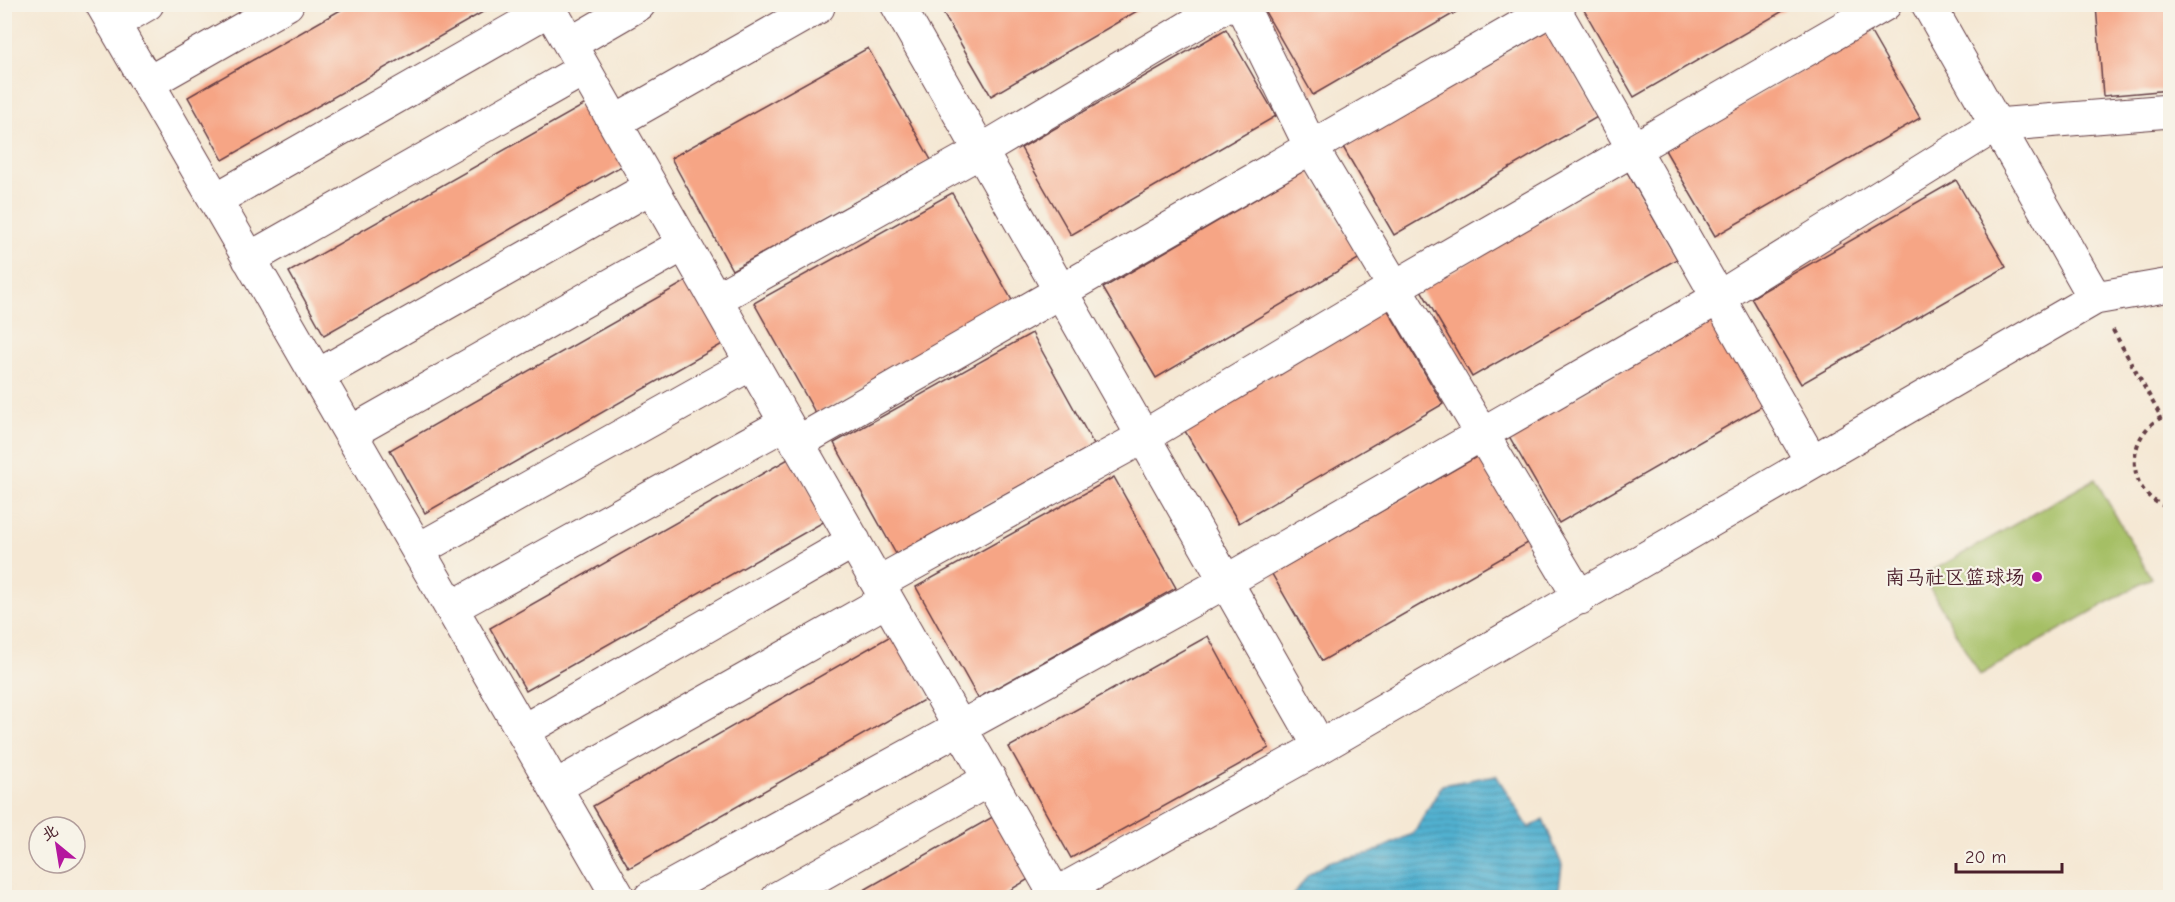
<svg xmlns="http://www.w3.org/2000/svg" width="2175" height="902" font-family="'Comic Neue','LXGW WenKai TC',sans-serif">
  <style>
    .pitch { fill: #a5bf65; stroke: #786f48; stroke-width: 1.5 }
    .water { fill: url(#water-rules); stroke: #4e687e; stroke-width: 1.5 }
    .building { fill: #f6a585 }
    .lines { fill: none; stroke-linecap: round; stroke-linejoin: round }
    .minor-casing { stroke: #643d44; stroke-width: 35 }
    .path { stroke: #643d44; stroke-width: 4; stroke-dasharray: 4.5 4.5; stroke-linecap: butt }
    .minor { stroke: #fff; stroke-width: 33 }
    .poi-dot { fill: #b5179e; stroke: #f7f3e8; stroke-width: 2 }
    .labels { text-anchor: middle; stroke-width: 4.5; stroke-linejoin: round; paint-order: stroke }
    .poi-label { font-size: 20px; fill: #4a1f2b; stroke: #f7f3e8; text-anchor: end }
  </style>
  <defs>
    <pattern id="water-rules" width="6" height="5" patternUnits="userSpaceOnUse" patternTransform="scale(1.5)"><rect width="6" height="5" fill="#51b1d0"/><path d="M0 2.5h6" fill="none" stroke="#458fa9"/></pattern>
  </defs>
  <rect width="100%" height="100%" fill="#f7f3e8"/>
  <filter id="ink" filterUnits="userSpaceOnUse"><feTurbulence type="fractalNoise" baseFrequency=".0167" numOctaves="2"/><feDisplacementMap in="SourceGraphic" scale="12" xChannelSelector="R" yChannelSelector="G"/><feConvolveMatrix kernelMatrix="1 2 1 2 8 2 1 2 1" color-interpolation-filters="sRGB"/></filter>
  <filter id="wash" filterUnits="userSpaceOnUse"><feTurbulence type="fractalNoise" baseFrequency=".008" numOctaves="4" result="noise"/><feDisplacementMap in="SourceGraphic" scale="24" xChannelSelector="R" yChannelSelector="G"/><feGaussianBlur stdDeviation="1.35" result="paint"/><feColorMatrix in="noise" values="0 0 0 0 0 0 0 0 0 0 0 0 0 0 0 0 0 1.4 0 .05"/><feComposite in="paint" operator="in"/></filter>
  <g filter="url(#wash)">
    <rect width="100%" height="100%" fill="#f5e8d4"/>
    <path class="pitch" d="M 2095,479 L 2151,578 L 1980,675 L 1923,576 Z"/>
    <path class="water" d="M 1496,775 L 1529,828 L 1543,819 L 1562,865 L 1558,897 L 1292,897 L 1308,875 L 1331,861 L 1372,853 L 1414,833 L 1442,785 Z"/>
    <g id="blocks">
      <path class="building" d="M 351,4 L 497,4 L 223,160 L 188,97 Z
        M 947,4 L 1149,4 L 991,96 L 940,8 Z
        M 1270,4 L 1470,4 L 1313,95 L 1263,8 Z
        M 1593,4 L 1795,4 L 1634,97 L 1584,10 Z
        M 2096,5 L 2170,5 L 2170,90 L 2103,96 Z
        M 1226,29 L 1276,116 L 1071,235 L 1021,148 Z
        M 1548,30 L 1599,116 L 1394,235 L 1343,147 Z
        M 1870,31 L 1920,118 L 1715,236 L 1665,150 Z
        M 868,48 L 931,160 L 732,270 L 671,158 Z
        M 589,102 L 625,164 L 324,335 L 289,272 Z
        M 1307,169 L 1360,258 L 1156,378 L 1103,288 Z
        M 1627,172 L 1677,259 L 1472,377 L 1421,290 Z
        M 1956,180 L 2006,267 L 1801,384 L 1751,298 Z
        M 952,193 L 1014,304 L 816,414 L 754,303 Z
        M 690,279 L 726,342 L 425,513 L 390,450 Z
        M 1386,307 L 1443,404 L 1239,523 L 1182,426 Z
        M 1714,318 L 1764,405 L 1559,523 L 1509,436 Z
        M 1032,333 L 1094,445 L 896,554 L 834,443 Z
        M 1478,456 L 1528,543 L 1322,661 L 1272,574 Z
        M 790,458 L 827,520 L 526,691 L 490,628 Z
        M 1114,477 L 1176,588 L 978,698 L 916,587 Z
        M 894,634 L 929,697 L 629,868 L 593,806 Z
        M 1208,636 L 1269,748 L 1071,858 L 1009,747 Z
        M 996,815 L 1032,877 L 997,898 L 850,898 Z"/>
    </g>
  </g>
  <g filter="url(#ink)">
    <use href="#blocks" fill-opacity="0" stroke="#643d44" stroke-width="1.5"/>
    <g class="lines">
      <g class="minor-casing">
        <path id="minor" d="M 102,4 L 619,898
          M 547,4 L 1055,894
          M 897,4 L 1320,747
          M 1241,4 L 1311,147 L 1580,598
          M 1551,4 L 1812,462
          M 1928,4 L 2095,298
          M 113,24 L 147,4
          M 570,44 L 639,4
          M 148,83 L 287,4
          M 615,122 L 818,7
          M 215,200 L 550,9
          M 249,259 L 584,69
          M 716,299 L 981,151 L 1228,4
          M 317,376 L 651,187
          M 350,433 L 684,244
          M 797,443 L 1560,4
          M 418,550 L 752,363
          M 878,583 L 1143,437 L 1395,287 L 1885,4
          M 451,608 L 786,423
          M 523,731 L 854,541
          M 555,787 L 887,600
          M 650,898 L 1225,582 L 1718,298 L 1996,125 L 2170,111
          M 778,898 L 990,779
          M 1049,898 L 1320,747 L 2095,298 L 2170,285"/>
      </g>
      <path class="path" d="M 2113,330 L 2161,417
        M 2170,414 C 2124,428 2122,495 2170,508"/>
      <use href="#minor" class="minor"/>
    </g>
  </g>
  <circle class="poi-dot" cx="2037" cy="577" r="6"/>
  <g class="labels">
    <g class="poi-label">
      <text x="2025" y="584">南马社区篮球场</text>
    </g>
  </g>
  <rect width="2175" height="902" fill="none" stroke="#f7f3e8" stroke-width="24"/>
  <g transform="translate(57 845) rotate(330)"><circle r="28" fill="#f7f3e8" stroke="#b29e9c" stroke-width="1.5"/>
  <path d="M0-4.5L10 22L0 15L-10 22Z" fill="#b5179e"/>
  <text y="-9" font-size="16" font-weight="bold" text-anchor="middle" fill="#4a1f2b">北</text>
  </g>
  <path d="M1956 863v9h106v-9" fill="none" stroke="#4a1f2b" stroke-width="3"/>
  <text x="1965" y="863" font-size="18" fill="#4a1f2b" stroke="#f7f3e8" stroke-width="4.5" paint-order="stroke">20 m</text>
</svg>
